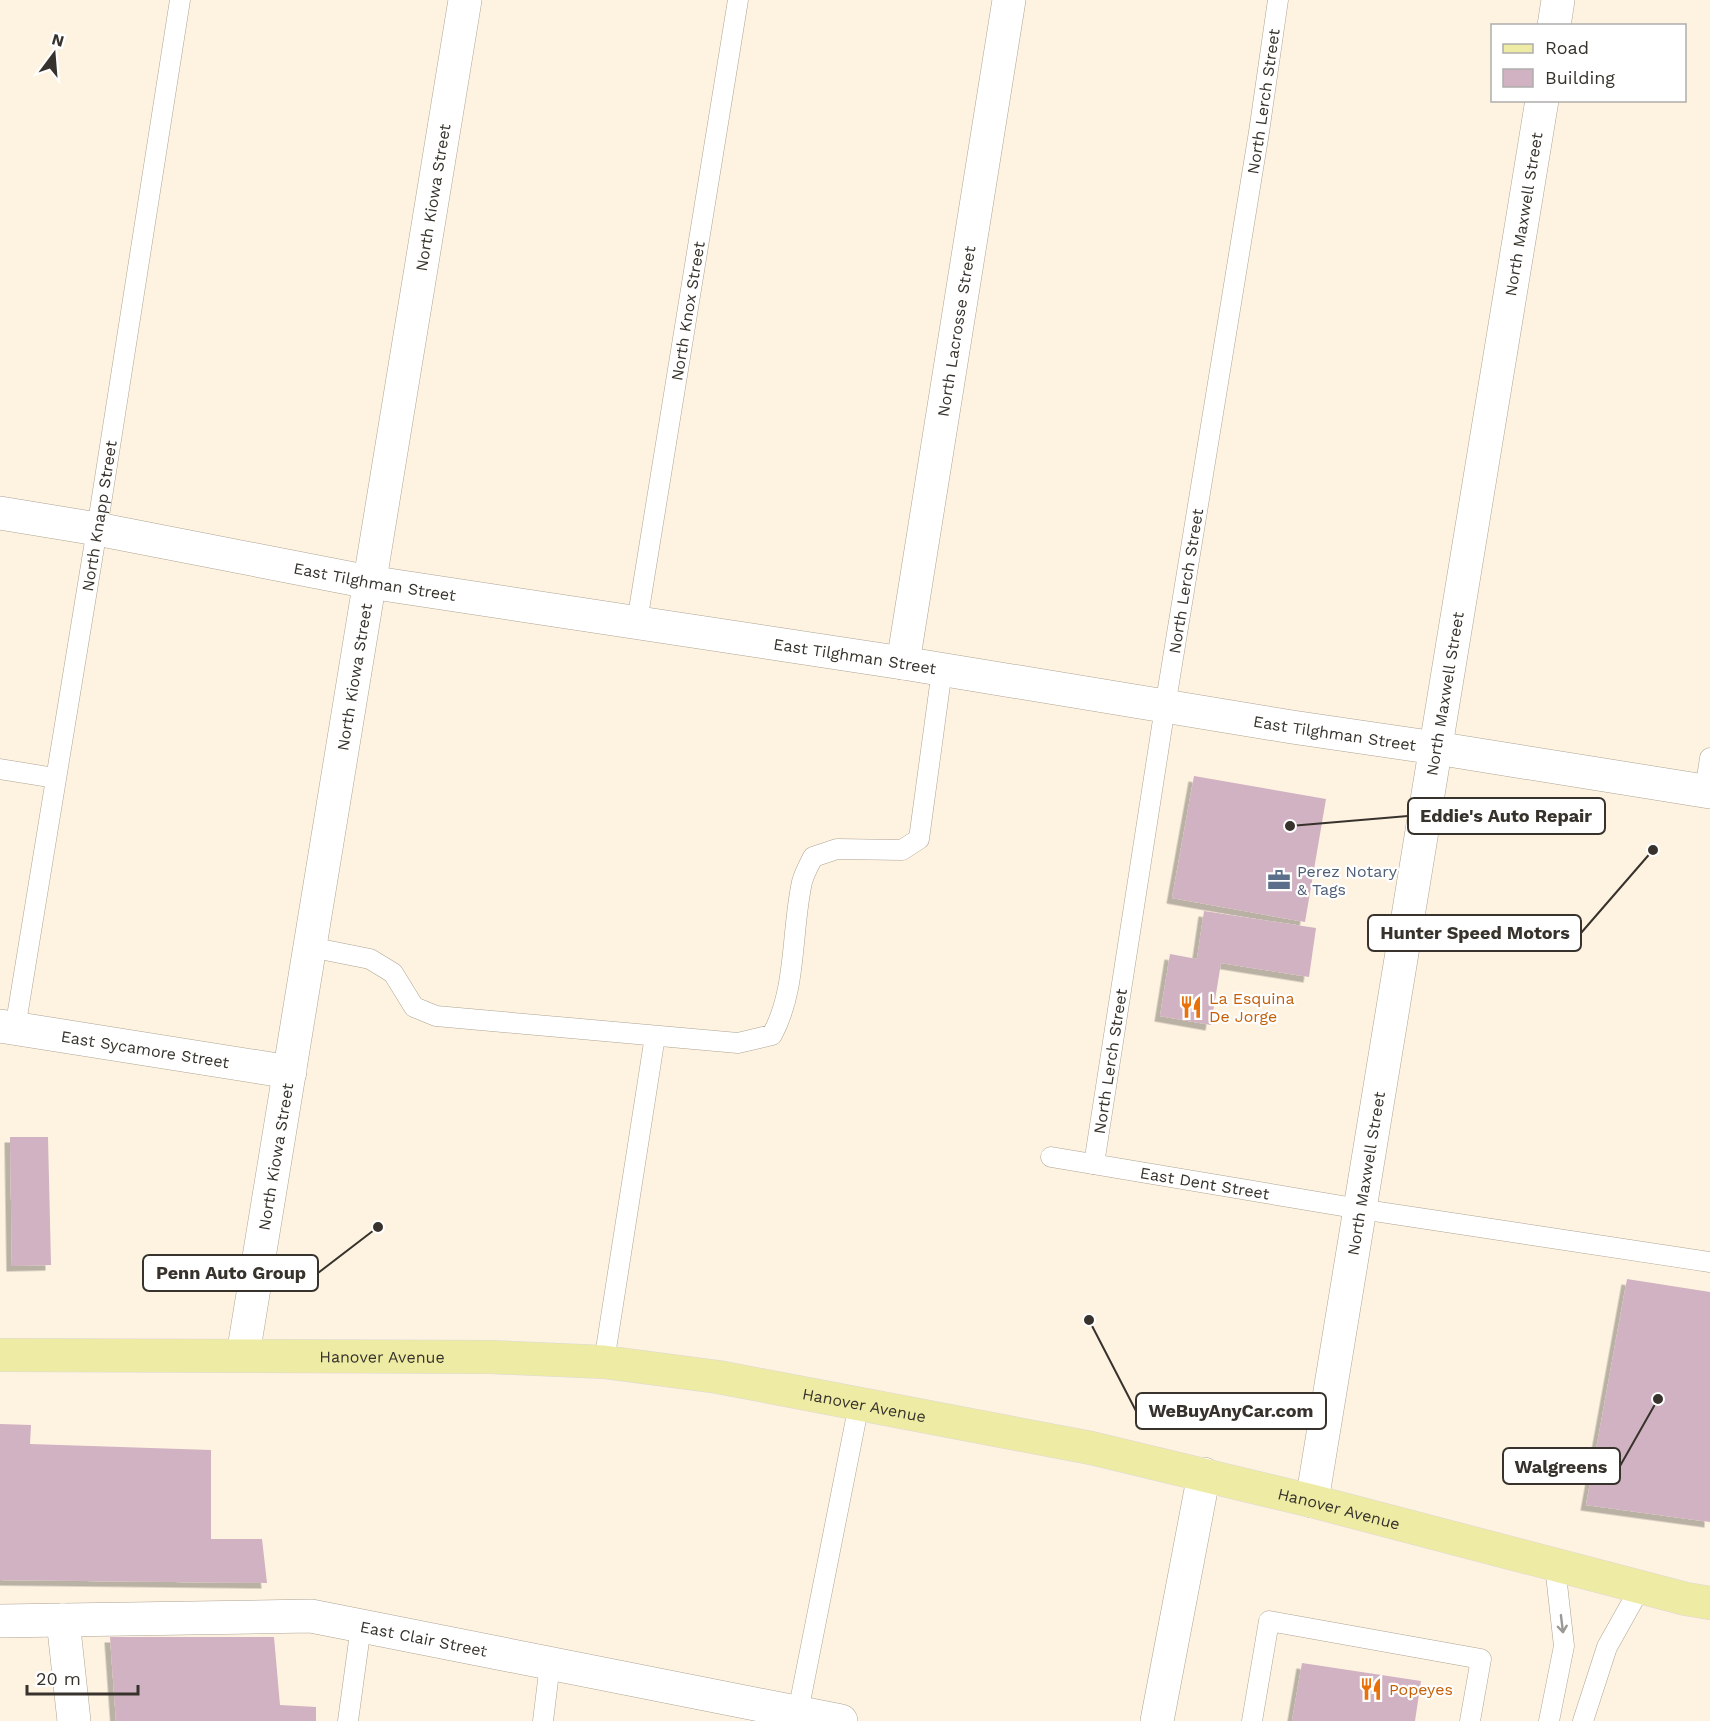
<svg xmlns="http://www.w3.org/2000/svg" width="1710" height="1721" font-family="'Work Sans',sans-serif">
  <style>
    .building { fill: #d1b2c2; filter: url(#shadow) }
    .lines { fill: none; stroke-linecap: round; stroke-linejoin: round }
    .lane-casing { stroke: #aea493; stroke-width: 21 }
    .street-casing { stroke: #aea493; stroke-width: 34 }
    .primary-casing { stroke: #dbdad9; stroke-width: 34 }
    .lane { stroke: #fff; stroke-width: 20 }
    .street { stroke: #fff; stroke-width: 33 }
    .primary { stroke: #eeeba4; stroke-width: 33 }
    .oneway { stroke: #9b9996 }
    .labels { text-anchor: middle; stroke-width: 4.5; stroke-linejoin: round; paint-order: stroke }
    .street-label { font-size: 16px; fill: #37332c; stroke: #fff }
    .service-label { font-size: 16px; fill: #4e5e75; stroke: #fff; text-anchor: start }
    .food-label { font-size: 16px; fill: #c56008; stroke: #fff; text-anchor: start }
    .leader { fill: none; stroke: #37332c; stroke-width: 2 }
    .callout-dot { fill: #37332c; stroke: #fff; stroke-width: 2 }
    .callout { fill: #fff; stroke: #37332c; stroke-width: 2 }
    .callout-label { font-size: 18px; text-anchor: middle; font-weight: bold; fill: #37332c }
  </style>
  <defs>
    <filter id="shadow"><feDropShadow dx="-5.5" dy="5.5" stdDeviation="0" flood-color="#0004"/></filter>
  </defs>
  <rect width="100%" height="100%" fill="#fef2e1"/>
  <path class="building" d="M 1194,776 L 1326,799 L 1305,922 L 1172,898 Z
    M 1204,911 L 1316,928 L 1309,977 L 1221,963 L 1211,1025 L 1160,1016 L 1170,954 L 1197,959 Z
    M 10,1137 L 48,1137 L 51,1265 L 12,1266 Z
    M 1627,1279 L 1710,1292 L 1710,1522 L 1586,1505 Z
    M 0,1424 L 31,1425 L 30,1444 L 211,1450 L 211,1539 L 262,1539 L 267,1583 L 0,1580 Z
    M 110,1637 L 274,1637 L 280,1705 L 316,1707 L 316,1721 L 116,1721 Z
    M 1302,1663 L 1421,1681 L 1415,1721 L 1292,1721 Z"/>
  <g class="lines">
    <g class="lane-casing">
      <g id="lane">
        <path id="s1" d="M 637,622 L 738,0"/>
        <path d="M 0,769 L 55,778"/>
        <path d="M 1705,791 L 1710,758"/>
        <path d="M 310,947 L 370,959 L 393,973 L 414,1007 L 436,1016 L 738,1043 L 772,1035 C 797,989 791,933 802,882 C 804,874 809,865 813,857 L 837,849 L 902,850 L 919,839 L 942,670"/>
        <path id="s2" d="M 15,1029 L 97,529 L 180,0"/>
        <path id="s3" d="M 1051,1157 L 1360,1209 L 1710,1262"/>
        <path id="s4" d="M 1094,1164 L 1165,707 L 1259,132 L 1278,0"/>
        <path d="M 604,1362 L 655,1036"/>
        <path d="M 798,1712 L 859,1404"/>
        <path d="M 348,1721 L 361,1626"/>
        <path d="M 543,1721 L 550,1664"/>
        <path d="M 1252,1721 L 1269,1621 L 1481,1659 L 1470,1721"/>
        <path d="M 1549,1721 L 1564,1646 L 1555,1566"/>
        <path d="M 1583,1721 L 1607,1647 L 1640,1588"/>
      </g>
    </g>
    <g class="street-casing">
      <g id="street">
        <path d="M 1554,26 L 1558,0"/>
        <path id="s5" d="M 0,513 L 97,529 L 369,582 L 903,663 L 1292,727 L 1436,748 L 1710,792"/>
        <path id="s6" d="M 903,663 L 1009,0"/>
        <path id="s7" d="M 0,1026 L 290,1072"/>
        <path id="s8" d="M 243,1355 L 465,0"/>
        <path id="s9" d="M 1312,1501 L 1542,100"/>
        <path d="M 63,1620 L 74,1721"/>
        <path id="s10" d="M 0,1621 L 311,1616 L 841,1721"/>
        <path d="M 1157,1721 L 1204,1474"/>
      </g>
    </g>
    <g class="primary-casing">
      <g id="primary">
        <path id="s11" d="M 0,1355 L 490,1357 L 604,1362 L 718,1377 L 1091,1448 L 1312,1501 L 1686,1599 L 1710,1603"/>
      </g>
    </g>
    <use href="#lane" class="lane"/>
    <use href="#street" class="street"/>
    <use href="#primary" class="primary"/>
  </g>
  <defs><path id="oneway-shaft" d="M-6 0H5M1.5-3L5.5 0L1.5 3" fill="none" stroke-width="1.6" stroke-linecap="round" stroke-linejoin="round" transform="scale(1.5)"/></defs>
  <use class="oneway" href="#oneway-shaft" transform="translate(1562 1624) rotate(83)"/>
  <defs>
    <g id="office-bare" transform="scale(1.8)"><path d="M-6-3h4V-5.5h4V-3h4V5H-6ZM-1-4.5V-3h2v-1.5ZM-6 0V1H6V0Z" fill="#5c6f8a" stroke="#fff" stroke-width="2.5" paint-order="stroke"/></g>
    <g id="restaurant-bare" transform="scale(1.8)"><path d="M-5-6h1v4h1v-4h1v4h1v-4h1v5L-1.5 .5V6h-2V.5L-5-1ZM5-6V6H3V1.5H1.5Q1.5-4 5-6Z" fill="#e8710a" stroke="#fff" stroke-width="2.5" paint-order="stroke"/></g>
  </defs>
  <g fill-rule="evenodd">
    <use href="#office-bare" x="1279" y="880"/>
    <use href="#restaurant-bare" x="1191" y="1007"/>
    <use href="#restaurant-bare" x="1371" y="1689"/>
  </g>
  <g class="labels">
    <g class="street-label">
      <text dy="6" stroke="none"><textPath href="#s4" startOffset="1076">North Lerch Street</textPath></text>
      <text dy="6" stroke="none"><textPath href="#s8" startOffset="1173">North Kiowa Street</textPath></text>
      <text dy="6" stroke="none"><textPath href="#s9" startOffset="1304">North Maxwell Street</textPath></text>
      <text dy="6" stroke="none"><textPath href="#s1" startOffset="315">North Knox Street</textPath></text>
      <text dy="6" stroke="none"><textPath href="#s6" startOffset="336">North Lacrosse Street</textPath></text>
      <text dy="6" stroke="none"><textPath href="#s2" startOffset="520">North Knapp Street</textPath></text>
      <text dy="6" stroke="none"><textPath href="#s5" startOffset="381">East Tilghman Street</textPath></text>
      <text dy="6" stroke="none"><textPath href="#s4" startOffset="590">North Lerch Street</textPath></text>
      <text dy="6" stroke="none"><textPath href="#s5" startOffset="867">East Tilghman Street</textPath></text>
      <text dy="6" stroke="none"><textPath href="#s8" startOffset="687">North Kiowa Street</textPath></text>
      <text dy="6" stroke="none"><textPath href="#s9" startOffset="818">North Maxwell Street</textPath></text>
      <text dy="6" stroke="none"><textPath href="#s5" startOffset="1353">East Tilghman Street</textPath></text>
      <text dy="6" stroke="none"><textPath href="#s7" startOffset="147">East Sycamore Street</textPath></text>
      <text dy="6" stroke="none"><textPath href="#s4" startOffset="104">North Lerch Street</textPath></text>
      <text dy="6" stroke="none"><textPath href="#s8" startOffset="201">North Kiowa Street</textPath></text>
      <text dy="6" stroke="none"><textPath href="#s9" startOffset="332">North Maxwell Street</textPath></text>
      <text dy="6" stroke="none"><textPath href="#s3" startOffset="156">East Dent Street</textPath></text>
      <text dy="6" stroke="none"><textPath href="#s11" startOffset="382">Hanover Avenue</textPath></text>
      <text dy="6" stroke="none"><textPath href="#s11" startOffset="868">Hanover Avenue</textPath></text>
      <text dy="6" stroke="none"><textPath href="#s11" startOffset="1354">Hanover Avenue</textPath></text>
      <text dy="6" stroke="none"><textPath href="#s10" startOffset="426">East Clair Street</textPath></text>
    </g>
    <g class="service-label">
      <text x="1297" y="877">Perez Notary<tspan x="1297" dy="18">&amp; Tags</tspan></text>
    </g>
    <g class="food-label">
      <text x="1209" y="1004">La Esquina<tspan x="1209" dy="18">De Jorge</tspan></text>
      <text x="1389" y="1695">Popeyes</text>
    </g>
  </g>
  <path class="leader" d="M1290 826L1408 816M1653 850L1581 933M378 1227L318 1273M1089 1320L1136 1411M1658 1399L1620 1466"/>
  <g class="callout-dot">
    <circle cx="1290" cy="826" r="6"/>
    <circle cx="1653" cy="850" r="6"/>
    <circle cx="378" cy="1227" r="6"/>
    <circle cx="1089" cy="1320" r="6"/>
    <circle cx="1658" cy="1399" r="6"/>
  </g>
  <g class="callout">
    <rect x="1408" y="798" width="197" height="36" rx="6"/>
    <rect x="1368" y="915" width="213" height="36" rx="6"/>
    <rect x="143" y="1255" width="175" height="36" rx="6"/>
    <rect x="1136" y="1393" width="190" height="36" rx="6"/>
    <rect x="1503" y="1448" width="117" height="36" rx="6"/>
  </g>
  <g class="callout-label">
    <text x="1506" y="822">Eddie's Auto Repair</text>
    <text x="1475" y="939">Hunter Speed Motors</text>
    <text x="231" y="1279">Penn Auto Group</text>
    <text x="1231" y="1417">WeBuyAnyCar.com</text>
    <text x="1561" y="1473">Walgreens</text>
  </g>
  <rect x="1491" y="24" width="195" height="78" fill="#ffffff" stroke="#afadab" stroke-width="1.5"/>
  <rect x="1503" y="44" width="30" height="9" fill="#eeeba4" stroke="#afadab" stroke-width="1.5"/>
  <text x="1545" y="54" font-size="18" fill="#37332c">Road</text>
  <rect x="1503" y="69" width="30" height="18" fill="#d1b2c2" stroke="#afadab" stroke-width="1.5"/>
  <text x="1545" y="84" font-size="18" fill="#37332c">Building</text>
  <g transform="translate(54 54) rotate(16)" stroke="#ffffff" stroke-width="4.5" paint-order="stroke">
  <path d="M0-4.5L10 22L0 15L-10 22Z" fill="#37332c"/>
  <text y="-9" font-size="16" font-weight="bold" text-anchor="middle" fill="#37332c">N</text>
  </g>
  <path d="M27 1685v9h111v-9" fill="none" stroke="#37332c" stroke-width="3"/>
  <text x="36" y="1685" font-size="18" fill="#37332c" stroke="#ffffff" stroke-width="4.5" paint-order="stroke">20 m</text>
</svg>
